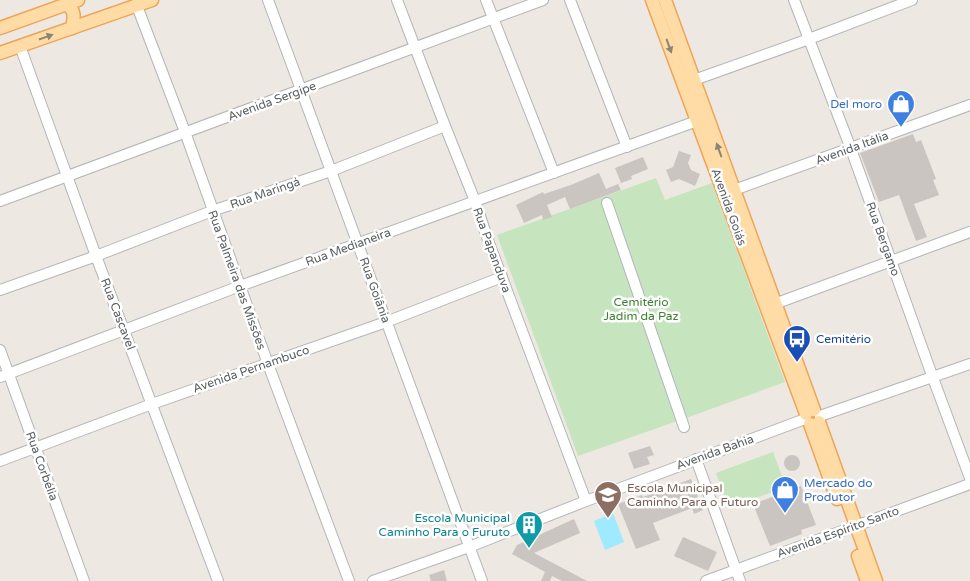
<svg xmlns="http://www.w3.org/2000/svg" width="970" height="581" font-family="'Varela Round',sans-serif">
<rect width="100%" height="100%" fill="#ede8e1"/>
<g fill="#c6e5be">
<polygon points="656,178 665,200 712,183 785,382 686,418 578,456 497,235"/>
<polygon points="773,452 786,487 729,508 716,473"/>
</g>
<polygon fill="#a0eaff" points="613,513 624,542 605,550 594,521"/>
<g fill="#cac5c1">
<polygon points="913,134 916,142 921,140 936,179 933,180 939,195 914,204 927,237 916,241 899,195 879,202 860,153"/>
<polygon points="679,151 691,155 688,163 691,170 700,174 695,186 679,179 671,182 666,170 673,167"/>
<polygon points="643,157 648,169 631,176 632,179 621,183 615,168"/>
<polygon points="599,173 606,189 618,184 621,190 570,209 565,197 547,205 552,217 543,220 542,215 524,223 516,205 543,192 544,194 571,185"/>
<polygon points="650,446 654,455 647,457 650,464 634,469 628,453"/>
<circle cx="792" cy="463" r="8"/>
<polygon points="691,479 703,510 694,514 692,508 653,523 660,540 636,549 618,504 642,495 643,497"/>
<polygon points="801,486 816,525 801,530 802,534 770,546 753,504"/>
<polygon points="574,519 580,533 534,553 587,581 562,581 552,576 550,581 541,581 545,572 512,554 517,545"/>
<polygon points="683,537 717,552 708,571 674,556"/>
<polygon points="444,570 447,581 431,581 429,575"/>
</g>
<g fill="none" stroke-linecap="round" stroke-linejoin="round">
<defs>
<g id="minor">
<polyline points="268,0 482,581"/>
<polyline points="397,0 445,126 475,201 489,243 586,501"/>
<polyline points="486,0 554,173"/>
<polyline points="570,0 627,147"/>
<polyline points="794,0 851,149 933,378 970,478"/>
<polyline points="137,6 185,132 268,364 349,581"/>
<polyline points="20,46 96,256 218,581"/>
<polyline points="694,80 809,39 912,0"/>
<polyline points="734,190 970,105"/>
<polyline points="0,201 543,0"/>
<polyline points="607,203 684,427"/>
<polyline points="0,290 96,256 212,211 331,171 445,126"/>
<polyline points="769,306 970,232"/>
<polyline points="0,350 84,581"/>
<polyline points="0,377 240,286 697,121"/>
<polyline points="820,416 970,364"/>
<polyline points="696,459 740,581"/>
<polyline points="0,461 152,404 386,322 502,277"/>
<polyline points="373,581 469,547 586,501 805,419"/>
<polyline points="706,581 970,484"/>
</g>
<g id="major">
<polyline points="652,0 806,414"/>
<polyline points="665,0 814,410"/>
<path d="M66 4C76 10 74 18 72 28"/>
<polyline points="0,28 78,0"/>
<polyline points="0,53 152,0"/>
<polyline points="819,422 876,581"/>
<polyline points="810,424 837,499"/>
<polyline points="858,556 867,581"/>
</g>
</defs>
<use href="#minor" stroke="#b2b6b9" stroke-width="12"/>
<use href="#major" stroke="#f0a457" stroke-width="15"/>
<use href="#minor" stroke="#fff" stroke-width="10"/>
<use href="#major" stroke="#ffdca5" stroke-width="12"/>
</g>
<defs><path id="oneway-solid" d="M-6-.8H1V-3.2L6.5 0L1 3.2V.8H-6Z" transform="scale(1.25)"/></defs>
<g fill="#8c8576">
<use href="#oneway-solid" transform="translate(46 37) rotate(-19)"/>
<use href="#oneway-solid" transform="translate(669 46) rotate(70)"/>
<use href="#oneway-solid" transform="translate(719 150) rotate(-110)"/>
</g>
<defs>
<symbol id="shop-pin" viewBox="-11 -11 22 30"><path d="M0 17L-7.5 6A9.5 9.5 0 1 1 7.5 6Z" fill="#3f7fe0" stroke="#fff"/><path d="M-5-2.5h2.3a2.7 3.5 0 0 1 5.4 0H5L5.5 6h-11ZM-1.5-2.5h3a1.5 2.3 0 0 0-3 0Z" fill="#fff"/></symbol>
<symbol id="bus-pin" viewBox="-11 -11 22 30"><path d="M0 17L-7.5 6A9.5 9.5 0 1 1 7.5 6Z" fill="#1a4fb4" stroke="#fff"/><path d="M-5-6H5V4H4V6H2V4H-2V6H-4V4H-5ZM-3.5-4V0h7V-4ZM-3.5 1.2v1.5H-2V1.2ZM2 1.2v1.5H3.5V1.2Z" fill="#fff"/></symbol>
<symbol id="school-pin" viewBox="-11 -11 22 30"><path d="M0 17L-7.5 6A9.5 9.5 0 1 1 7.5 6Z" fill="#8d6e63" stroke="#fff"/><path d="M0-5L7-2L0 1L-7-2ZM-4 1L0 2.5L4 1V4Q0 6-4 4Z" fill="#fff"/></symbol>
<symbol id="building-pin" viewBox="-11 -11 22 30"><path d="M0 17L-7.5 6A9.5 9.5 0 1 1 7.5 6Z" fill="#0f9aa8" stroke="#fff"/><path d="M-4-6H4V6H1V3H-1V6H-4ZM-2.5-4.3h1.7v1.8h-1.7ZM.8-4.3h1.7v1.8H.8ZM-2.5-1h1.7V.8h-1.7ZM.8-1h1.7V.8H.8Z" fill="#fff"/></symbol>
</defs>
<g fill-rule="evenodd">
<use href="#shop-pin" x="885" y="88" width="32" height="43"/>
<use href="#bus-pin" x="781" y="323" width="32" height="43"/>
<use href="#shop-pin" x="769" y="474" width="32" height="43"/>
<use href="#school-pin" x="592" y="479" width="32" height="43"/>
<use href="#building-pin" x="513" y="509" width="32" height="43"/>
</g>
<g text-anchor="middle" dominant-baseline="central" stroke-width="5" stroke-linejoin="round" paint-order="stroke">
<g font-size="12" fill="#5a6062" stroke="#fff">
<text transform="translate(272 101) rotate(-20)">Avenida Sergipe</text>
<text transform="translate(852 148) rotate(-20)">Avenida Itália</text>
<text transform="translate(265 193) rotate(-19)">Rua Maringá</text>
<text transform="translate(729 207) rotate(70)">Avenida Goiás</text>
<text transform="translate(883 239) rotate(70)">Rua Bergamo</text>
<text transform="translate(348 247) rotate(-20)">Rua Medianeira</text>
<text transform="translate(492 250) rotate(70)">Rua Papanduva</text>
<text transform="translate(237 280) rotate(70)">Rua Palmeira das Missões</text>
<text transform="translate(375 290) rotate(70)">Rua Goiânia</text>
<text transform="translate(118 314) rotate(69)">Rua Cascavel</text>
<text transform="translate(251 369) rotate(-19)">Avenida Pernambuco</text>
<text transform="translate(715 452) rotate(-20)">Avenida Bahia</text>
<text transform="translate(42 466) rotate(70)">Rua Corbélia</text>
<text transform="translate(838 532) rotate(-20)">Avenida Espírito Santo</text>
</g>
<g font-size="12" fill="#366cbe" stroke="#fff" text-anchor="end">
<text x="882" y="104">Del moro</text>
<text x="804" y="483" text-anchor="start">Mercado do<tspan x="804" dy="14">Produtor</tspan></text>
</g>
<g font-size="12" fill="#408033" stroke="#fff">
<text x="641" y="302">Cemitério<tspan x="641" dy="14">Jadim da Paz</tspan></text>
</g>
<g font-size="12" fill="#164399" stroke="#fff" text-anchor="start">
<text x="816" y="339">Cemitério</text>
</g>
<g font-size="12" fill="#785e54" stroke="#fff" text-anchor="start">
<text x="627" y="488">Escola Municipal<tspan x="627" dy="14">Caminho Para o Futuro</tspan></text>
</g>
<g font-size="12" fill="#0d838f" stroke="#fff" text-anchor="end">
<text x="510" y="518">Escola Municipal<tspan x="510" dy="14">Caminho Para o Furuto</tspan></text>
</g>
</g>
</svg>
